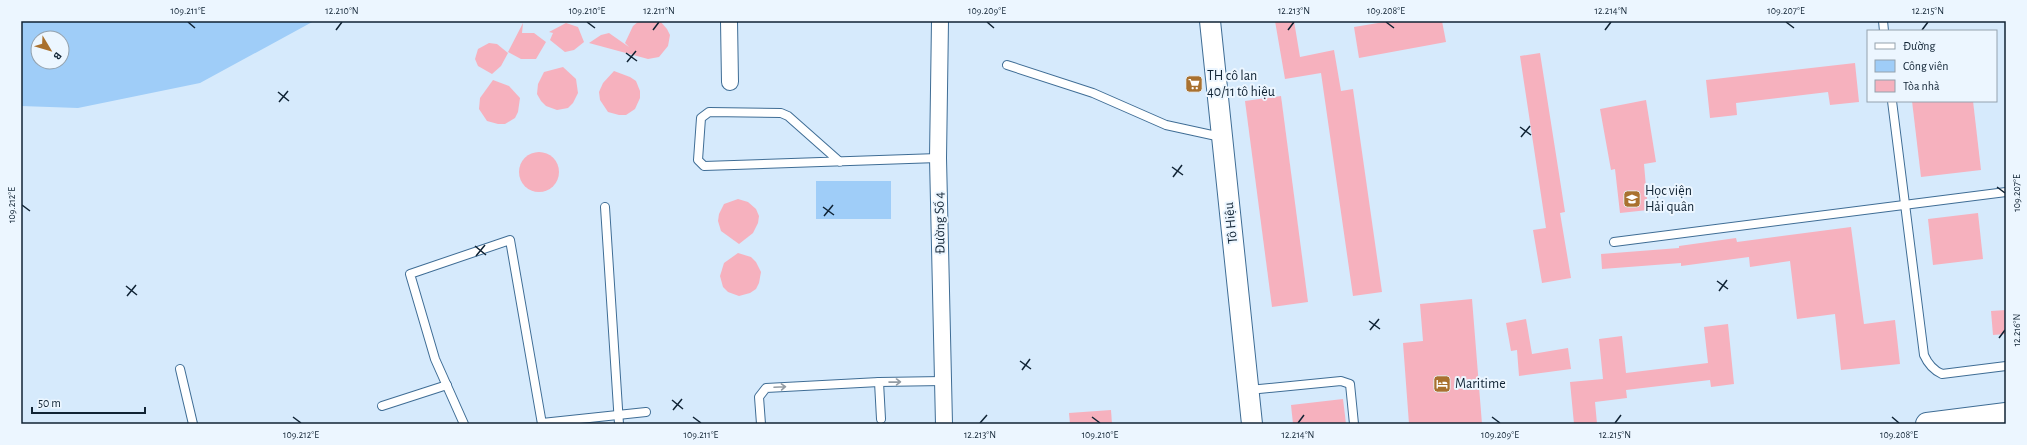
<svg xmlns="http://www.w3.org/2000/svg" width="2027" height="445" font-family="'Alegreya Sans',sans-serif">
<rect width="100%" height="100%" fill="#d6eafc"/>
<g fill="#9fcdf8" fill-rule="evenodd">
<path d="M21 21H314L200 83 78 108 21 106ZM38 38H62V62H38Z"/>
<rect x="816" y="181" width="75" height="38"/>
</g>
<g fill="#f6b1be">
<polygon points="639,21 660,21 667,29 670,35 668,46 659,57 648,59 589,43 601,35 609,33 629,47 625,43 633,26"/>
<polygon points="1275,21 1294,21 1300,57 1334,50 1341,91 1353,89 1382,292 1353,296 1321,73 1285,79"/>
<polygon points="1390,21 1442,21 1446,42 1359,58 1354,27"/>
<polygon points="523,23 522,33 534,33 546,42 536,59 521,59 508,52"/>
<polygon points="566,23 578,27 584,42 574,50 565,52 550,40 553,33 549,32"/>
<polygon points="489,43 497,44 508,53 501,66 492,74 478,66 475,59 478,49"/>
<polygon points="1540,53 1565,212 1560,213 1571,278 1542,283 1533,230 1546,228 1520,56"/>
<polygon points="1855,63 1859,102 1830,105 1828,92 1736,103 1737,115 1710,118 1706,80"/>
<polygon points="563,67 576,79 578,93 573,103 568,108 557,110 546,106 541,101 537,94 538,84 544,72"/>
<polygon points="614,71 630,77 636,81 640,91 640,98 635,109 626,115 619,115 608,112 600,100 599,92 603,83"/>
<polygon points="493,80 509,86 520,98 518,112 515,118 505,124 498,124 487,121 479,109 480,98"/>
<polygon points="1281,96 1308,302 1272,307 1245,101"/>
<polygon points="1646,100 1656,162 1644,164 1648,210 1620,213 1615,169 1611,170 1600,109"/>
<polygon points="1912,101 1973,101 1981,170 1921,177"/>
<circle cx="539" cy="172" r="20"/>
<polygon points="738,199 748,202 756,209 759,216 758,223 753,233 739,244 721,231 718,221 719,214 724,204"/>
<polygon points="1978,213 1983,259 1933,265 1928,219"/>
<polygon points="1851,227 1864,324 1895,320 1900,364 1841,370 1835,314 1797,319 1790,261 1750,267 1749,257 1681,266 1681,263 1602,269 1601,254 1679,248 1679,246 1736,238 1737,242"/>
<polygon points="738,253 751,257 756,262 761,272 759,283 756,289 750,293 739,296 728,292 723,287 720,276 724,263"/>
<polygon points="1472,299 1482,424 1409,424 1403,343 1423,341 1420,304"/>
<polygon points="2006,310 2006,334 1993,335 1991,311"/>
<polygon points="1526,319 1532,354 1568,348 1571,369 1519,376 1517,350 1511,351 1506,323"/>
<polygon points="1728,324 1734,384 1711,387 1710,380 1626,390 1627,398 1595,402 1597,424 1574,424 1570,382 1603,379 1599,339 1622,336 1626,373 1708,363 1704,327"/>
<polygon points="1343,399 1346,424 1293,424 1291,405"/>
<polygon points="1111,410 1112,424 1070,424 1069,413"/>
</g>
<g fill="none" stroke-linecap="round" stroke-linejoin="round">
<defs>
<g id="service">
<polyline points="1883,21 1884,31"/>
<polyline points="1007,65 1093,93 1166,125 1221,137"/>
<path d="M1892 101 1924 355C1928 364 1933 370 1942 374L2006 366"/>
<polyline points="840,162 788,116 781,113 709,112 701,118 698,160 704,166 938,158"/>
<polyline points="605,207 619,424"/>
<polyline points="1614,242 2006,192"/>
<polyline points="180,369 193,424"/>
<polyline points="1249,390 1341,381 1350,384 1354,424"/>
<polyline points="382,406 447,385"/>
<polyline points="881,419 879,382 943,381"/>
<polyline points="542,423 646,412"/>
<polyline points="464,424 435,359 410,274 510,240 542,424"/>
<polyline points="761,424 759,397 766,388 879,382"/>
</g>
<g id="minor">
<polyline points="729,21 730,82"/>
<polyline points="940,21 938,158 944,424"/>
</g>
<polyline id="tertiary" points="1210,21 1252,424"/>
<polyline id="secondary" points="1927,424 2006,414"/>
</defs>
<use href="#service" stroke="#3f6d95" stroke-width="10"/>
<use href="#minor" stroke="#3f6d95" stroke-width="18"/>
<use href="#tertiary" stroke="#3f6d95" stroke-width="22"/>
<use href="#secondary" stroke="#3f6d95" stroke-width="24"/>
<use href="#service" stroke="#fff" stroke-width="8"/>
<use href="#minor" stroke="#fff" stroke-width="16"/>
<use href="#tertiary" stroke="#fff" stroke-width="20"/>
<use href="#secondary" stroke="#fff" stroke-width="22"/>
</g>
<defs><path id="oneway-shaft" d="M-6 0H5M1.5-3L5.5 0L1.5 3" fill="none" stroke-width="1.6" stroke-linecap="round" stroke-linejoin="round"/></defs>
<g stroke="#939ca4">
<use href="#oneway-shaft" transform="translate(895 382) rotate(-1)"/>
<use href="#oneway-shaft" transform="translate(780 387) rotate(-3)"/>
</g>
<path fill="none" stroke="#102334" stroke-width="1.5" d="M188 22 195 28M587 22 595 28M987 22 994 28M1386 22 1394 28M1786 22 1794 28M336 30 342 22M653 30 659 22M1288 30 1294 22M1605 30 1611 22M1922 30 1928 22M626 53 637 61M627 62 636 51M278 92 289 101M279 102 288 91M1520 127 1531 135M1521 137 1530 126M1172 167 1183 175M1173 177 1182 165M1997 187 2005 193M22 205 30 211M823 207 834 215M824 216 833 205M475 246 486 255M476 256 485 245M1717 281 1728 289M126 286 137 295M1719 291 1727 280M127 296 136 285M1369 321 1380 329M1370 330 1379 319M1999 338 2005 330M1020 361 1031 369M1022 370 1030 359M672 400 683 409M673 410 682 399M293 417 301 423M693 417 701 423M1092 417 1100 423M1492 417 1500 423M1892 417 1899 423M980 423 987 415M1298 423 1304 415M1615 423 1621 415"/>
<defs>
<symbol id="supermarket-square" viewBox="-11 -11 22 22"><rect x="-9" y="-9" width="18" height="18" rx="4" fill="#a9712f" stroke="#ecf6ff"/><path d="M-6-5.5h2.5l.6 2H6L4.5 2H-2.5L-4.4-4H-6ZM-1.5 3.2a1.3 1.3 0 1 0 .1 0ZM3 3.2a1.3 1.3 0 1 0 .1 0Z" fill="#fff"/></symbol>
<symbol id="university-square" viewBox="-11 -11 22 22"><rect x="-9" y="-9" width="18" height="18" rx="4" fill="#a9712f" stroke="#ecf6ff"/><path d="M0-5L7-2L0 1L-7-2ZM-4 1L0 2.5L4 1V4Q0 6-4 4Z" fill="#fff"/></symbol>
<symbol id="hotel-square" viewBox="-11 -11 22 22"><rect x="-9" y="-9" width="18" height="18" rx="4" fill="#a9712f" stroke="#ecf6ff"/><path d="M-6-4.5h1.5V1H6V5H4.5V3h-9V5H-6ZM-4 0a1.8 1.8 0 1 1 3.6 0ZM.5 0V-2.5h3Q6-2.5 6 0Z" fill="#fff"/></symbol>
</defs>
<g fill-rule="evenodd">
<use href="#supermarket-square" x="1184" y="74" width="20" height="20"/>
<use href="#university-square" x="1622" y="189" width="20" height="20"/>
<use href="#hotel-square" x="1432" y="374" width="20" height="20"/>
</g>
<g text-anchor="middle" dominant-baseline="central" stroke-width="4" stroke-linejoin="round" paint-order="stroke">
<g font-size="14" fill="#102334" stroke="#ecf6ff" text-anchor="start">
<text x="1207" y="76">TH cô lan<tspan x="1207" dy="16">40/11 tô hiệu</tspan></text>
<text x="1645" y="191">Học viện<tspan x="1645" dy="16">Hải quân</tspan></text>
<text x="1455" y="384">Maritime</text>
</g>
<g font-size="14" fill="#102334" stroke="#ecf6ff">
<text transform="translate(940 223) rotate(-91)">Đường Số 4</text>
<text transform="translate(1231 223) rotate(-96)">Tô Hiệu</text>
</g>
</g>
<rect width="2027" height="445" fill="none" stroke="#ecf6ff" stroke-width="44"/>
<rect x="1867" y="30" width="130" height="72" fill="#ecf6ff" stroke="#94a2ae"/>
<rect x="1875" y="43" width="20" height="6" fill="#ffffff" stroke="#94a2ae"/>
<text x="1903" y="50" font-size="12" fill="#102334">Đường</text>
<rect x="1875" y="60" width="20" height="12" fill="#9fcdf8" stroke="#94a2ae"/>
<text x="1903" y="70" font-size="12" fill="#102334">Công viên</text>
<rect x="1875" y="80" width="20" height="12" fill="#f6b1be" stroke="#94a2ae"/>
<text x="1903" y="90" font-size="12" fill="#102334">Tòa nhà</text>
<g transform="translate(50 50) rotate(128)"><circle r="19" fill="#ecf6ff" stroke="#94a2ae"/>
<path d="M0-3L7 15L0 10L-7 15Z" fill="#a9712f"/>
<text y="-6" font-size="11" font-weight="bold" text-anchor="middle" fill="#102334">B</text>
</g>
<path d="M32 407v6h113v-6" fill="none" stroke="#102334" stroke-width="2"/>
<text x="38" y="407" font-size="12" fill="#102334" stroke="#ecf6ff" stroke-width="3" paint-order="stroke">50 m</text>
<rect x="22" y="22" width="1983" height="401" fill="none" stroke="#102334" stroke-width="1.5"/>
<g font-size="10" text-anchor="middle" fill="#102334">
<text x="188" y="14">109.211°E</text>
<text x="342" y="14">12.210°N</text>
<text x="587" y="14">109.210°E</text>
<text x="659" y="14">12.211°N</text>
<text x="987" y="14">109.209°E</text>
<text x="1294" y="14">12.213°N</text>
<text x="1386" y="14">109.208°E</text>
<text x="1611" y="14">12.214°N</text>
<text x="1786" y="14">109.207°E</text>
<text x="1928" y="14">12.215°N</text>
<text transform="translate(2016 193) rotate(-90)" y="4">109.207°E</text>
<text transform="translate(11 205) rotate(-90)" y="4">109.212°E</text>
<text transform="translate(2016 330) rotate(-90)" y="4">12.216°N</text>
<text x="301" y="438">109.212°E</text>
<text x="701" y="438">109.211°E</text>
<text x="980" y="438">12.213°N</text>
<text x="1100" y="438">109.210°E</text>
<text x="1298" y="438">12.214°N</text>
<text x="1500" y="438">109.209°E</text>
<text x="1615" y="438">12.215°N</text>
<text x="1899" y="438">109.208°E</text>
</g>
</svg>
